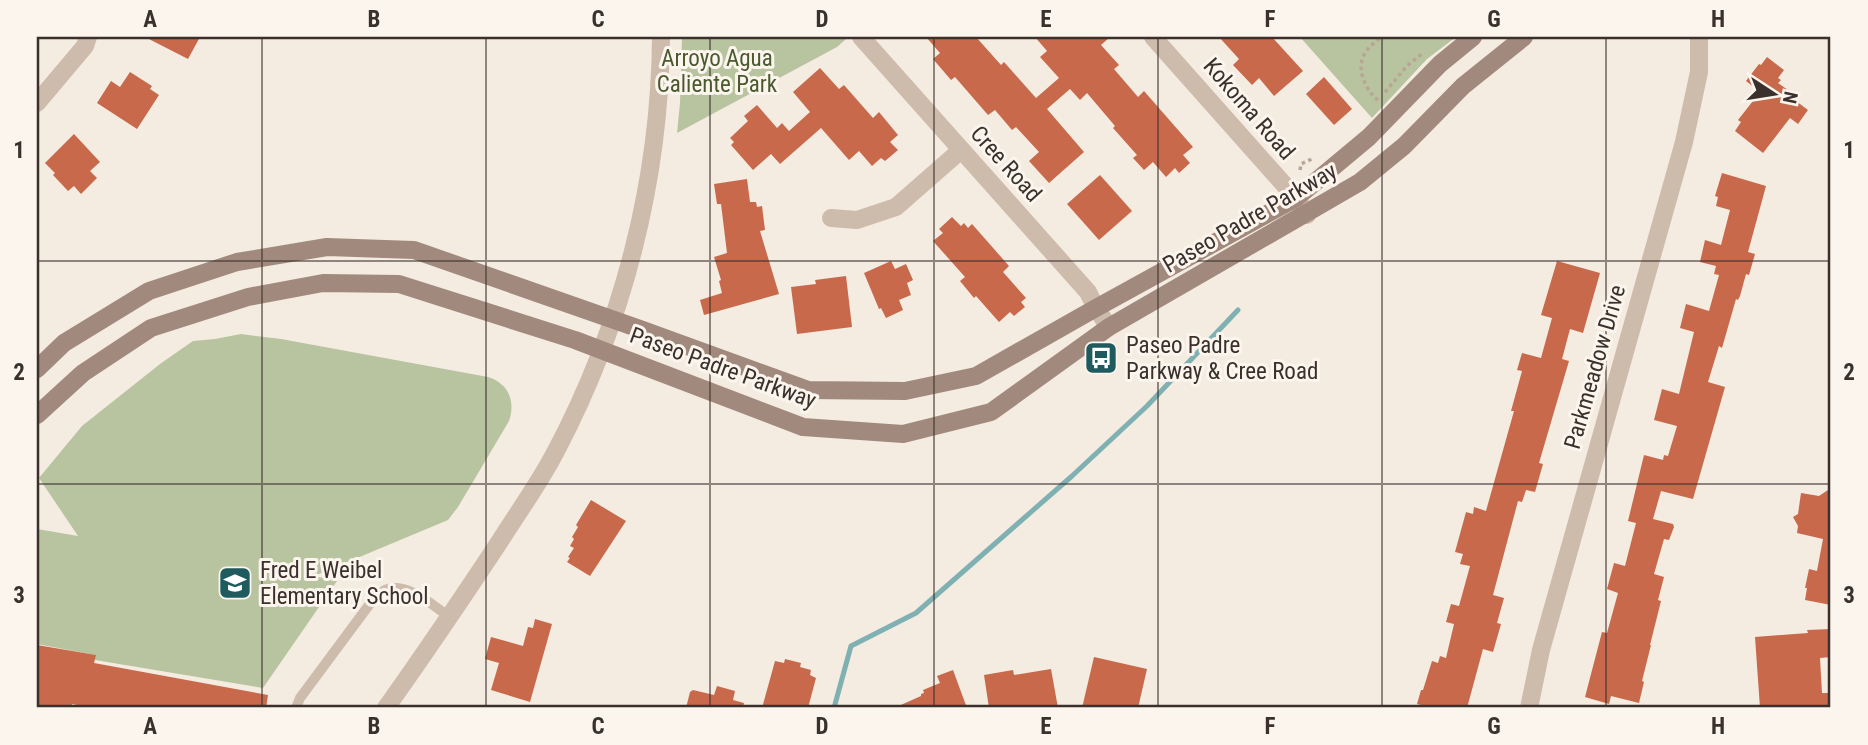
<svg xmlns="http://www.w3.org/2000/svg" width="1868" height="745" font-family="'Roboto Condensed',sans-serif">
<rect width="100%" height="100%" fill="#f4ebe1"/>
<g fill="#b8c4a0">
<polygon points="682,37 845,37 846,39 837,47 677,133 680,103"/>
<polygon points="1300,37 1456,37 1427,59 1372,118"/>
<path d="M241 334 281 339 488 377C508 383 516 401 509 421L458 507 448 520 314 576 337 581 263 688 95 660V655L37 644V529L78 536 39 478 82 426 160 364 193 341 215 339Z"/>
</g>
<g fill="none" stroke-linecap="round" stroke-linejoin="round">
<polyline stroke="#7fb0b2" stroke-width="5" points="834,708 851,646 916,613 1072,476 1147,406 1238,310"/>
</g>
<g fill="#c8694b">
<polygon points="145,37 200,37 188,59"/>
<polygon points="926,37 976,37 1001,65 1004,62 1036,98 1059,78 1040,57 1047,51 1035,37 1110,37 1101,45 1119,65 1114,69 1138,97 1144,91 1193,147 1183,155 1190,163 1179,173 1175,168 1166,177 1153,162 1144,170 1133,158 1137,155 1113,128 1115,126 1087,93 1080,100 1070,89 1047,109 1084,152 1049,183 1029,161 1039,152 1016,127 1012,130 995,110 988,115 955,77 951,80 933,59 940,53"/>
<polygon points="1219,37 1272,37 1303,71 1274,96 1259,78 1252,85 1233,65 1239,59"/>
<polygon points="1767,57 1784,70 1778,78 1781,80 1778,83 1795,95 1792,98 1808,110 1798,124 1790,118 1763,153 1735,131 1741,122 1738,120 1760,92 1746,81 1759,64 1761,65"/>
<polygon points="820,68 839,89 844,85 873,118 879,112 898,135 890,142 898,150 885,161 881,158 872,166 859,151 849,160 821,128 780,164 771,154 753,170 731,145 734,142 730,138 748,121 744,116 757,105 777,128 782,123 789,131 810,112 793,92"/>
<polygon points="130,72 152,86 150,89 159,95 137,129 97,103 111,81 120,87"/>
<polygon points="1324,77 1352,109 1334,125 1306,94"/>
<polygon points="74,134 100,162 90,171 97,178 81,194 74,186 68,191 53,175 55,173 45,163"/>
<polygon points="1722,173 1766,186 1748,252 1755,254 1749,275 1746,274 1740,296 1738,300 1736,299 1722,348 1719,346 1708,382 1725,387 1693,499 1661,491 1653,519 1673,524 1674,527 1669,540 1664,539 1654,574 1664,577 1658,600 1661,601 1650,645 1651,645 1642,681 1644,682 1639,703 1611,696 1609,704 1585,697 1602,632 1607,633 1618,593 1607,589 1614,563 1625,566 1636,523 1628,521 1644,455 1663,460 1664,455 1668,456 1677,426 1654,420 1662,389 1679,394 1694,332 1680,328 1686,304 1709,311 1719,275 1714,274 1716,266 1700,262 1705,240 1721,245 1730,210 1716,206 1718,197 1715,196"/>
<polygon points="1100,175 1132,211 1099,240 1067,204"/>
<polygon points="747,179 750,202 756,202 757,207 762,206 765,230 760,231 779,294 704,315 700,300 722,293 719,281 721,280 714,257 727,253 721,204 717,204 714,184"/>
<polygon points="952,217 961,226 964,223 968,228 972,224 1009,266 1003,272 1026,298 1021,302 1025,307 1014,316 1010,312 999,322 976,296 974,298 960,281 965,277 933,241 943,233 939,229"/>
<polygon points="891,261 895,269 906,264 913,280 907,283 911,295 899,300 903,310 886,318 881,308 879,309 864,273"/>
<polygon points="1557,261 1600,273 1583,333 1570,329 1562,359 1569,361 1539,463 1543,464 1535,492 1526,490 1522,502 1518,501 1493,595 1504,598 1497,623 1501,624 1493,652 1483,649 1467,708 1433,708 1417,704 1421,690 1423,690 1432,661 1438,663 1440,656 1446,658 1454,624 1446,622 1451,604 1459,606 1470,566 1460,564 1463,554 1455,552 1466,512 1473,514 1474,507 1486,511 1514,411 1511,411 1522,371 1517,370 1522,353 1541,358 1552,318 1541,315"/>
<polygon points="846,276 852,327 797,334 791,287 816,284 815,280"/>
<polygon points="1831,488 1831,605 1805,600 1807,588 1805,588 1809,569 1817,571 1823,539 1797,533 1798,526 1793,517 1798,514 1801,493 1819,496"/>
<polygon points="591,500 626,521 590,576 567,562 570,558 568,557 574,548 570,546 574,539 572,537 578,527 576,525"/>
<polygon points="535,619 552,624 530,702 491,690 499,663 485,659 491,637 523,646 528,627 533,628"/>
<polygon points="1831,629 1831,657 1820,658 1822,693 1831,693 1831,708 1760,708 1755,637 1808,633 1807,630"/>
<polygon points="37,645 96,655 94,663 268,695 266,708 93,708 72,704 71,708 37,708"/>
<polygon points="1094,657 1147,669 1138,708 1082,708"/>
<polygon points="785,659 801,663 800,667 811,670 810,675 816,678 808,708 762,708 775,661 784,663"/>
<polygon points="1051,669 1058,708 1030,708 1029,705 1008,708 989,708 984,675 1013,670 1014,675"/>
<polygon points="953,670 967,708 894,708 921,696 921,694 924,693 923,690 940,683 937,676"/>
<polygon points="717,686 735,691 733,700 744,703 743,708 686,708 690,692 693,690 714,695"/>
</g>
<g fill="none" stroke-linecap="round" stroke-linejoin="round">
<g stroke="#b9a596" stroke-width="3.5" stroke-dasharray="3.5 3.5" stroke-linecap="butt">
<polyline points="1385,92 1407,66 1424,52"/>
<path d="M1378 100C1373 97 1371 93 1367 87 1355 65 1362 50 1382 37"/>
<polyline points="1300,170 1301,164 1314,158"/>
</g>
<path stroke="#cdbbac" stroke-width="10" d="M296 708 300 698 372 601C376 597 381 592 385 590 407 581 433 606 450 617"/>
<g stroke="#cdbbac" stroke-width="18">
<polyline points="861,37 1088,292 1096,308 1109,327"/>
<polyline points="1153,37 1296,198 1307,215"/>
<polyline points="37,103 85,46 88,37"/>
<polyline points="831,218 857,220 896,207 961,150"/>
<polyline points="1529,708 1541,650 1684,142 1699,72 1699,37"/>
</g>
<path stroke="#cdbbac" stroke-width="18" d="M386 708C425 653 463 597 500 541 519 511 540 482 556 451 623 324 660 180 661 37"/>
<g stroke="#a18a7d" stroke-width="18">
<polyline points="37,369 64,343 149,291 237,262 327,247 414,250 640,329 808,390 905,391 976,376 1096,308 1296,198 1369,137 1440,64 1473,37"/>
<polyline points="37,415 83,373 151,328 248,297 323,283 399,284 575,340 803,427 903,434 991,412 1109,327 1360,182 1404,146 1463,86 1524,37"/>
</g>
</g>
<path fill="none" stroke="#3b302b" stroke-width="2" stroke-opacity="0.55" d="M262 37V708M486 37V708M710 37V708M934 37V708M1158 37V708M1382 37V708M1606 37V708M37 261H1831M37 484H1831"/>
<defs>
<symbol id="bus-square" viewBox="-11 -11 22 22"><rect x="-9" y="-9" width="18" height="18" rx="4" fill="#1f5a5e" stroke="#fbf5ee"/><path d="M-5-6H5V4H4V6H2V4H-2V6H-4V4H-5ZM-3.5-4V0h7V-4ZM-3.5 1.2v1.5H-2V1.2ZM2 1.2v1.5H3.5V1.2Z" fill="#fff"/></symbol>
<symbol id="school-square" viewBox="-11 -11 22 22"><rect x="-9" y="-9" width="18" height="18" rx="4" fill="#1f5a5e" stroke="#fbf5ee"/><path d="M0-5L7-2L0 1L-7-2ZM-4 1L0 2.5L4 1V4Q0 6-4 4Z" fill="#fff"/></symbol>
</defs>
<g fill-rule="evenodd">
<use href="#bus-square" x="1082" y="339" width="38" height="38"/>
<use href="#school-square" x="216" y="564" width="38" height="38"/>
</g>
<g text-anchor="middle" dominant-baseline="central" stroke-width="6" stroke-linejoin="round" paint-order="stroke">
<g font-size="23" fill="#4a5a2e" stroke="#fbf5ee">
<text x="717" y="58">Arroyo Agua<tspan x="717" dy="26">Caliente Park</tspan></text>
</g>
<g font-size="23" fill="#3b302b" stroke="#fbf5ee">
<text transform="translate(1249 109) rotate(49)">Kokoma Road</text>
<text transform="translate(1006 164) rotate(48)">Cree Road</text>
<text transform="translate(1250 218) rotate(-30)">Paseo Padre Parkway</text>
<text transform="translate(1595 367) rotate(-74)">Parkmeadow Drive</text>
<text transform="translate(723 368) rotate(20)">Paseo Padre Parkway</text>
</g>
<g font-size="23" fill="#3b302b" stroke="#fbf5ee" text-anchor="start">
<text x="1126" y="345">Paseo Padre<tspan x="1126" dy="26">Parkway &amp; Cree Road</tspan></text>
<text x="260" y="570">Fred E Weibel<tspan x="260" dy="26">Elementary School</tspan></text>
</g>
</g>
<rect width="1868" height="745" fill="none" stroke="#fbf5ee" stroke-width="77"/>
<g transform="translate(1774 94) rotate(102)" stroke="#fbf5ee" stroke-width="5" paint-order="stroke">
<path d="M0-5L12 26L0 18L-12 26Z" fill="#3b302b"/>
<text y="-10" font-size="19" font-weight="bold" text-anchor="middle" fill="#3b302b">N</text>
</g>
<rect x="38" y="38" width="1791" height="668" fill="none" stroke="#3b302b" stroke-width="2.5"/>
<g font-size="23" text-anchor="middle" font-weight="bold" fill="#3b302b">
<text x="150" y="27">A</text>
<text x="374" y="27">B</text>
<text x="598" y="27">C</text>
<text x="822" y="27">D</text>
<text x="1046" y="27">E</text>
<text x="1270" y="27">F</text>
<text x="1494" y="27">G</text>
<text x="1718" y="27">H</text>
<text x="19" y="158">1</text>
<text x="1849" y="158">1</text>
<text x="19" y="380">2</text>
<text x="1849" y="380">2</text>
<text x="19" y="603">3</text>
<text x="1849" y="603">3</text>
<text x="150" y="734">A</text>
<text x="374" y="734">B</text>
<text x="598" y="734">C</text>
<text x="822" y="734">D</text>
<text x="1046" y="734">E</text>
<text x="1270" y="734">F</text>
<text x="1494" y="734">G</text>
<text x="1718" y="734">H</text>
</g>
</svg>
